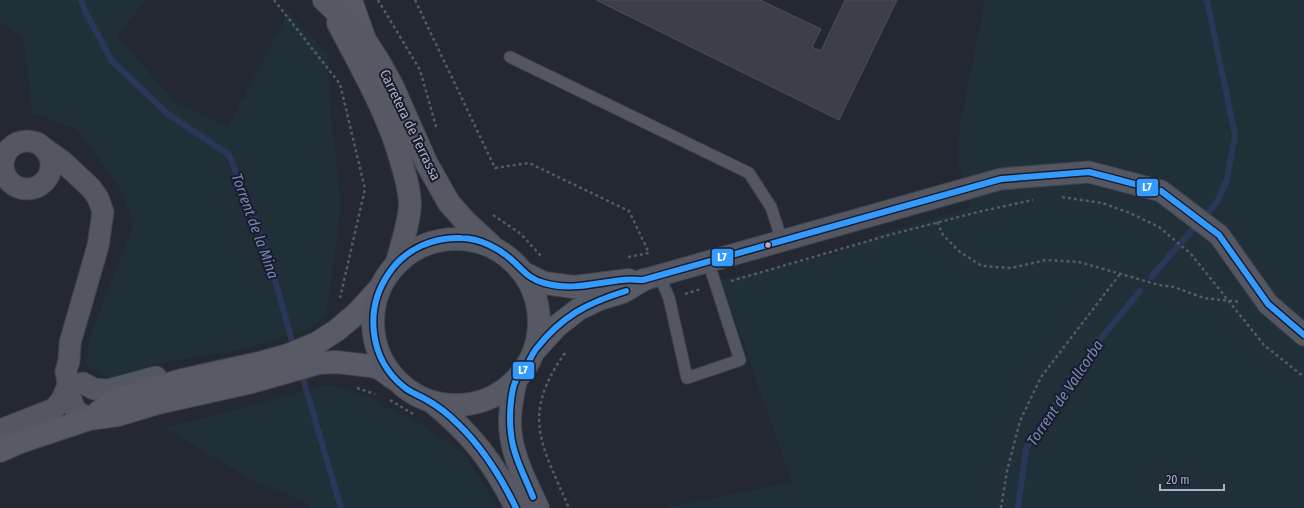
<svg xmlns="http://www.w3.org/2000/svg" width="1304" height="508" font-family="'Fira Sans Condensed',sans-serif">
<rect width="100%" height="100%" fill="#242832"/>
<g fill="#213038">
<polygon points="0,0 146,0 117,36 176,103 228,127 289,12 327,53 331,115 341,207 326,316 304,331 243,349 166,362 109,378 86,364 89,339 134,223 119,187 78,130 32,113 24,39 0,21"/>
<polygon points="985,0 1304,0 1304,508 666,508 792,482 721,280 833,255 884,233 971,207 958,162 959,132"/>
<polygon points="329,385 373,398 385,407 418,423 465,454 493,500 496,508 309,508 309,504 256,482 164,428"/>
</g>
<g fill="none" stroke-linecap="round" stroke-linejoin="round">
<g stroke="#2c3659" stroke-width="6">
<polyline points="81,0 85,11 112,61 169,115 229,155 266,248 294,348"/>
<polyline points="1151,277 1217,202 1227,180 1235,135 1207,0"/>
<polyline points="301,372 341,508"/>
<polyline points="1018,508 1026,448 1098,342 1140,291"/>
</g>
</g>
<polygon fill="#3c3f49" stroke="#4b4f5a" points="596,0 760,0 821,29 812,47 821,51 845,0 897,0 839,120"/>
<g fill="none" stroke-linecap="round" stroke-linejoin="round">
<defs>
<g id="lane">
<polyline points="510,57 749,173 771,207 782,241"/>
<polyline points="659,275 669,298 687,378 740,360 708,261"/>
</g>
<g id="street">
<circle cx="27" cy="165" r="24"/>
<polyline points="45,149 62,161 91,188 98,198 103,212 98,246 70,343 69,361 66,371 70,396 73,405 76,411 89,419"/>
<polyline points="643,280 1001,179 1089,172 1161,191 1219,235 1268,304 1304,335"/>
<polyline points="83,383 94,389 108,390 156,377"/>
<polyline points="0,430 54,409 61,401 68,386"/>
</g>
<g id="secondary">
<polyline points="351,0 365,40"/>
<polyline points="524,273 544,283 574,287 629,280"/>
<polyline points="535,350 557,326 579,309 600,299 623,292 643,280"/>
<polyline points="91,418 114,400 182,380 259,363 288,355 317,343 337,330 356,314 379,289"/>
<polyline points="0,451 20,442 89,419 118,415 158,403 252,382 319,363 336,362 371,366 379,368 393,378"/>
</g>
<g id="primary">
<polyline points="324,0 365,40 378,60 392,85 427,164 449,203 465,221 490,244"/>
<path d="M338 23C362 69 388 113 402 164 406 177 410 191 410 205 409 224 402 243 397 262"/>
<circle cx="456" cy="322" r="83"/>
<path d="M516 380C512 398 508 417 511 436 514 459 528 487 538 508"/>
<path d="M432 402C471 433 494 463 516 508"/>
</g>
</defs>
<use href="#lane" stroke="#40434c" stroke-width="13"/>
<use href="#street" stroke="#40434c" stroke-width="23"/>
<use href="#secondary" stroke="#40434c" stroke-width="24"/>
<use href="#primary" stroke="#41444f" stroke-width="24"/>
<g stroke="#565a64" stroke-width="2.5" stroke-dasharray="3 3" stroke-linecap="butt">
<polyline points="274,0 340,84 365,189 340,298"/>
<polyline points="378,0 420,70 437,130"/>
<polyline points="415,0 495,168 529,163 629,211 649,253"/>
<polyline points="1062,197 1102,203 1130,213 1159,227 1191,254 1264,345 1304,377"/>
<polyline points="493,215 521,234 541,256"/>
<polyline points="937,222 943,235 960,252 982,266 1011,268 1046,260 1079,262 1159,285 1174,287 1204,298 1241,302"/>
<polyline points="628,257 649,253"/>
<polyline points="731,281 889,235 982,211 1033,200"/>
<polyline points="685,294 701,289"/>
<path d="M565 353C520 416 542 445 569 508"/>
<polyline points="357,388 375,394"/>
<polyline points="390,400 413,414"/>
<polyline points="1001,508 1007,471 1020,421 1041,377 1120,274"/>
</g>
<use href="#lane" stroke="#545662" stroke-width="11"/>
<use href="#street" stroke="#545662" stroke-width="21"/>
<use href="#secondary" stroke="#585a66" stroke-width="22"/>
<use href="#primary" stroke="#565963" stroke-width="22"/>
<defs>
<g id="bus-1">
<path d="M533 497C525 477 513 455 511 434 509 420 510 392 516 380 519 374 524 370 527 365 530 360 532 354 536 349 562 316 587 303 626 291"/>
<path d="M516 508C501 477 483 448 458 424 449 415 438 406 427 400 419 395 411 393 404 387 369 359 364 309 389 273 405 249 433 237 461 238 480 238 500 249 513 261 524 271 529 279 544 283 572 291 594 283 622 280 629 279 636 280 643 280L1001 179 1089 172 1161 191 1219 235 1268 304 1304 335"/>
</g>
</defs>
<use href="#bus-1" stroke="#181c2d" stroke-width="9"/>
<use href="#bus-1" stroke="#339afe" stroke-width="6"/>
</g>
<circle fill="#acb0c6" stroke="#181c2d" stroke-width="1.5" cx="768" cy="245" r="3.5"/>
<g text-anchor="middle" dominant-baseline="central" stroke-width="4" stroke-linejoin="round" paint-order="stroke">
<g font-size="14" fill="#acb0c6" stroke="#181c2d">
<text transform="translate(410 125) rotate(64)">Carretera de Terrassa</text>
</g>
<g font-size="15" font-style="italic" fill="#7a86b5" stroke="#181c2d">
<text transform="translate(255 226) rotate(70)">Torrent de la Mina</text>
<text transform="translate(1065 393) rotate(-56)">Torrent de Vallcorba</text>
</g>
</g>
<g stroke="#181c2d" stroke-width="1.5">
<rect x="1136" y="178" width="23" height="19" rx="4" fill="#339afe"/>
<rect x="711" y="248" width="23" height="19" rx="4" fill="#339afe"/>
<rect x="512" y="361" width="23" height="19" rx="4" fill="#339afe"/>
</g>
<g font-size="11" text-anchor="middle" font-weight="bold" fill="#fff">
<text x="1147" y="191">L7</text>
<text x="722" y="261">L7</text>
<text x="523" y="374">L7</text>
</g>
<path d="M1160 484v6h64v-6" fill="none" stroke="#acb0c6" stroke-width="2"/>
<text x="1166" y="484" font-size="12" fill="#acb0c6" stroke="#181c2d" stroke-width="3" paint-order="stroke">20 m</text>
</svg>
